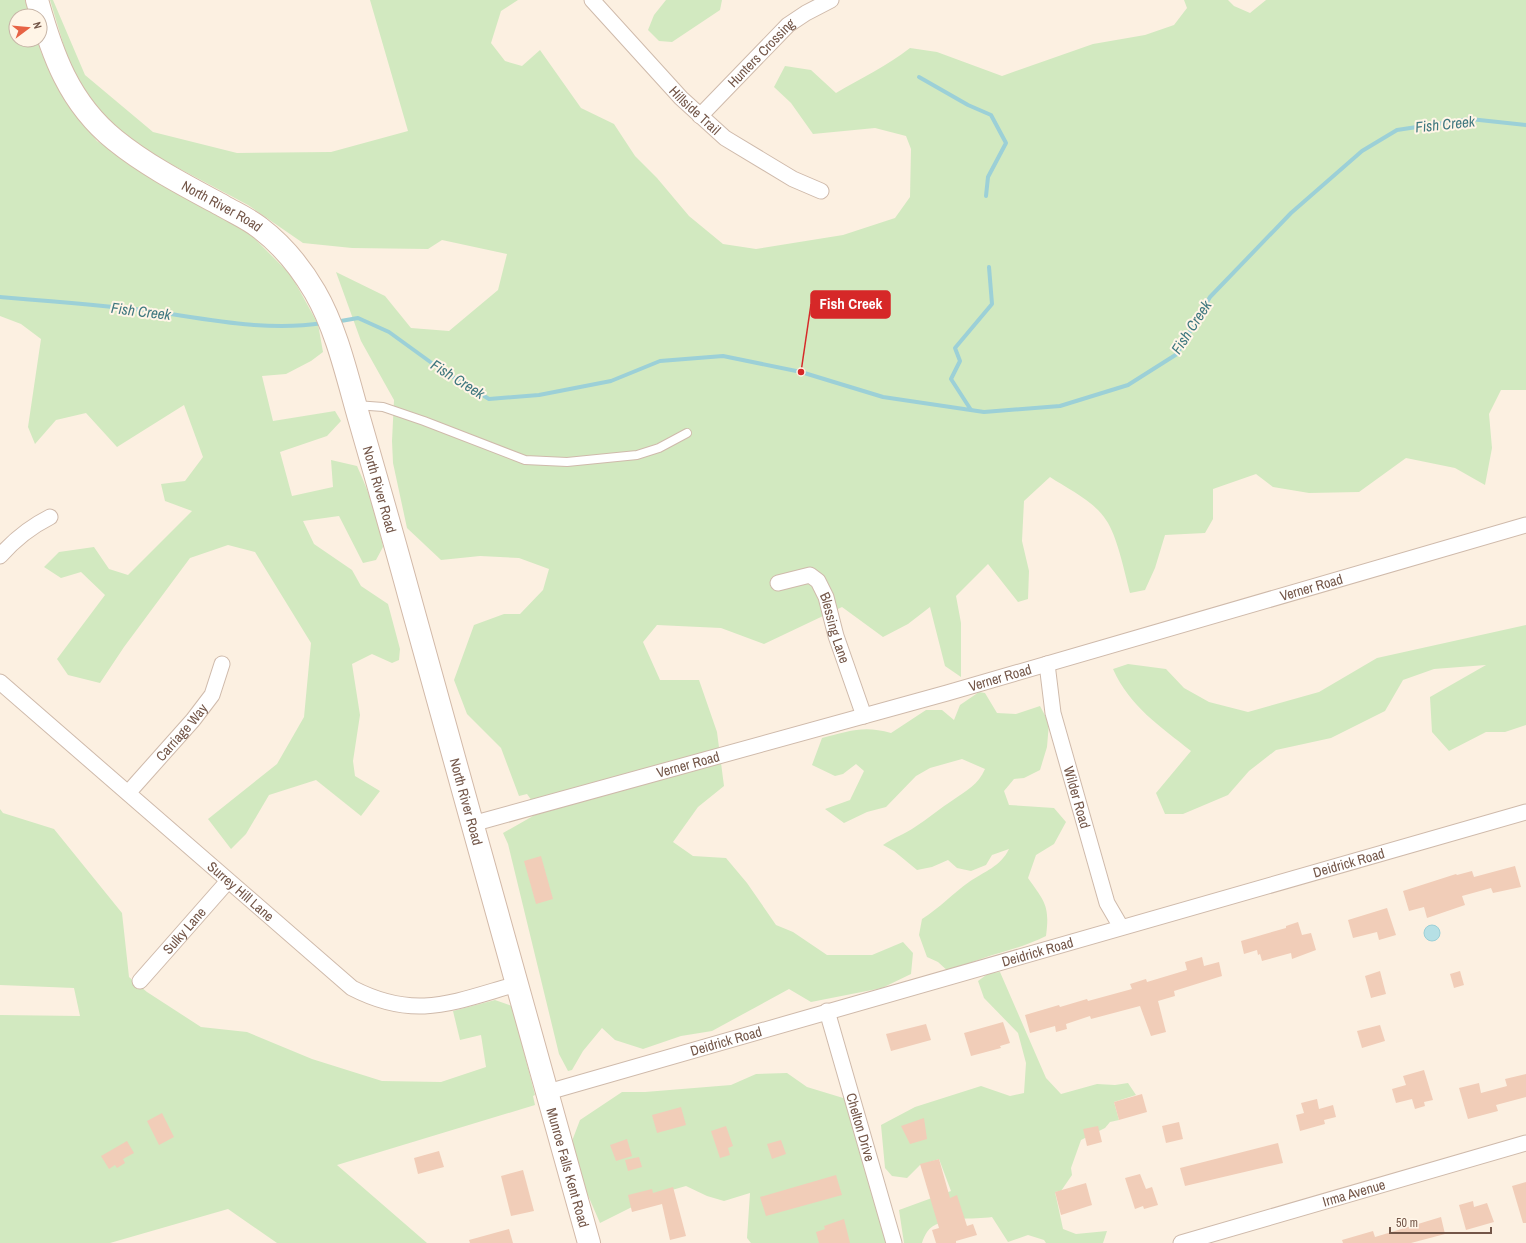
<svg xmlns="http://www.w3.org/2000/svg" width="1526" height="1243" font-family="'Archivo Narrow',sans-serif">
<rect width="100%" height="100%" fill="#fcf0e1"/>
<g fill="#d2e9c0">
<path d="M0 0H25L30 16H16V40H38L41 52 67 103 97 141 173 189 246 230 291 275 318 324 323 352 311 361 286 374 262 376 273 421 335 411 341 421 327 436 280 452 292 496 333 487 331 460 357 466C369 493 379 518 383 547L376 560 363 563 339 516 303 521 314 544 352 570 361 586 388 604 400 649 399 660 392 663 372 654 352 664 360 715 353 761 355 776 380 791 361 816 316 780 269 795 246 834 231 849 208 819 277 764 304 717 311 643 255 552 228 545 190 558 124 647 100 683 68 675 57 659 105 595 81 572 61 578 44 567 59 552 94 547 109 569 128 575 192 511 165 501 161 484 185 481 203 457 184 405 117 447 86 413 56 420 35 444 28 427 41 339 21 324 0 316Z"/>
<path d="M50 0H53L85 75 153 132 237 153 331 152 408 131 370 0H518L501 11 491 43 505 61 522 66 540 50 581 108 614 124 635 156 657 178 689 216 723 244 756 249 843 235 895 218 910 197 911 149 906 136 875 128 813 134 791 103 774 87 785 66 811 70 836 93C861 78 887 66 910 48L937 52 1002 76 1093 44 1145 35 1174 25 1187 8 1184 0H1228L1234 6 1250 13 1266 0H1526V390H1501L1489 414 1492 448 1485 485 1455 468 1406 458 1359 492 1309 493 1273 487 1256 474 1213 489V519L1205 533 1165 535 1155 568 1145 590 1130 593C1125 574 1117 535 1106 520 1094 501 1068 489 1050 477L1024 501 1022 541 1029 571 1028 599 1018 602 988 564 956 596 961 623V677L945 666 930 607 908 624 883 637 842 607 764 644 721 628 657 625 643 642 660 680H699L717 732 724 786 698 807 673 842 693 856 726 858 747 883 776 925 793 932 827 955H872L903 942 913 953 911 974 882 988 811 1002 789 989 712 1031 681 1036 643 1049 615 1040 602 1028 583 1051 572 1070 568 1071 559 1054 508 844 503 833 540 812 527 794 519 796 501 748 467 714 454 680 474 625 504 614H520L543 590 549 569 519 558 480 556 441 560 407 528 393 463 392 441 394 400 361 341 336 272 385 296 411 328 449 331 498 290 507 254 442 240 428 249 352 248 303 243 248 205 148 152 128 139 88 104 66 53Z"/>
<polygon points="666,0 722,0 720,10 672,42 659,41 648,30 654,15"/>
<path d="M1526 625V725L1505 732H1486L1449 751 1432 732 1430 697 1486 665 1434 669 1403 680 1385 711 1331 738 1276 750 1249 771 1228 795 1183 814H1165L1156 793 1191 751C1160 726 1130 707 1113 669L1128 664 1166 669 1184 688 1209 702 1248 712 1319 692 1377 658Z"/>
<path d="M979 692 985 693 997 713 1016 714 1040 706 1049 723 1047 747 1040 770 1024 778 1014 779 1004 791 1009 805 1054 808 1066 822 1054 844 1036 855 1028 878C1045 902 1050 906 1046 936 1015 952 979 955 950 973L938 962 927 957 919 935 922 919C941 907 952 894 969 882 985 871 1000 867 1009 849L992 855 986 865 971 871 957 868 948 860 932 867 917 870 894 851 883 845C893 838 905 834 915 827 928 819 940 808 953 800 967 790 978 785 985 769L962 759 930 768 916 776 886 807 867 812 844 823 825 809 850 800 864 771 856 764 843 774 835 776 812 765 822 738C849 731 864 725 891 733L926 710H942L954 720 960 705Z"/>
<polygon points="0,809 3,813 54,829 122,913 129,977 147,992 201,1027 247,1032 312,1059 382,1081 441,1082 486,1067 481,1035 460,1040 453,1011 495,1000 512,1006 535,1095 533,1096 535,1105 337,1165 427,1243 277,1243 228,1209 110,1243 0,1243 0,1015 80,1016 74,988 0,985"/>
<path d="M1000 972 1046 1078 1061 1094 1097 1084 1115 1085 1128 1083 1136 1095 1114 1102 1119 1120 1110 1122 1105 1128 1081 1140 1071 1168 1072 1175 1061 1191 1055 1192 1063 1229 1076 1234 1107 1231 1103 1243H1046L1044 1240 1028 1235 1008 1242 992 1217C975 1220 939 1215 927 1232 925 1235 923 1239 922 1243H904L899 1210 951 1191 939 1159 920 1165 907 1178 892 1176 885 1168 881 1125 915 1107 981 1086 1010 1096 1024 1093 1026 1063 1018 1033 984 998 978 981 989 973Z"/>
<polygon points="787,1073 807,1087 853,1101 894,1243 751,1243 747,1238 750,1193 724,1201 707,1196 686,1186 658,1194 600,1223 583,1184 572,1141 580,1120 622,1092 645,1092 731,1085 756,1074"/>
</g>
<circle fill="#b6e0e5" stroke="#9cd0d7" cx="1432" cy="933" r="8"/>
<g fill="none" stroke-linecap="round" stroke-linejoin="round">
<g stroke="#9cd0d7" stroke-width="4">
<polyline points="919,77 968,105 991,115 1006,143 988,177 986,196"/>
<path d="M0 297C50 301 101 305 151 311 207 319 266 332 323 323"/>
<polyline points="335,322 358,318 389,332 440,369 489,399 539,395 611,381 660,361 723,356 801,372 883,397 984,412 1060,406 1128,385 1177,354 1210,297 1291,213 1362,151 1397,130 1470,119 1526,125"/>
<polyline points="971,410 951,379 960,361 955,348 992,304 989,267"/>
</g>
</g>
<g fill="#f1cdb8">
<polygon points="541,856 553,899 536,904 524,861"/>
<polygon points="1515,866 1521,887 1493,893 1491,888 1462,896 1465,905 1427,918 1424,907 1409,911 1403,891 1456,874 1457,875 1472,871 1474,877"/>
<polygon points="1387,908 1396,935 1379,940 1377,932 1353,938 1348,920"/>
<polygon points="1298,922 1302,935 1311,933 1316,950 1292,959 1291,953 1262,961 1260,954 1258,955 1257,950 1244,954 1241,941 1286,928 1286,926"/>
<polygon points="1202,957 1204,966 1219,962 1222,976 1174,991 1175,996 1158,1001 1166,1032 1151,1036 1140,1006 1091,1019 1090,1016 1066,1024 1067,1029 1056,1032 1055,1026 1030,1033 1025,1015 1059,1005 1060,1007 1087,999 1088,1001 1132,989 1130,984 1146,979 1147,982 1187,970 1185,962"/>
<polygon points="1380,971 1386,994 1371,998 1365,976"/>
<polygon points="1460,971 1464,985 1454,988 1450,974"/>
<polygon points="1003,1022 1010,1043 1000,1046 1001,1048 971,1056 964,1033"/>
<polygon points="926,1024 931,1040 891,1051 886,1034"/>
<polygon points="1380,1025 1385,1041 1362,1048 1357,1031"/>
<polygon points="1424,1070 1433,1100 1424,1102 1425,1106 1415,1109 1412,1099 1396,1103 1392,1089 1406,1085 1403,1076"/>
<polygon points="1526,1074 1526,1097 1496,1105 1498,1111 1468,1119 1459,1088 1479,1083 1481,1093 1507,1086 1505,1079"/>
<polygon points="1142,1094 1147,1112 1119,1120 1114,1102"/>
<polygon points="1317,1099 1319,1109 1333,1105 1336,1117 1324,1120 1325,1124 1300,1131 1296,1115 1304,1113 1301,1103"/>
<polygon points="681,1107 686,1125 657,1133 652,1115"/>
<polygon points="162,1113 174,1137 159,1145 147,1121"/>
<polygon points="924,1118 927,1139 910,1144 901,1126"/>
<polygon points="1179,1122 1183,1139 1166,1143 1162,1126"/>
<polygon points="726,1126 733,1146 728,1148 730,1155 720,1158 711,1131"/>
<polygon points="1098,1126 1102,1142 1087,1146 1083,1129"/>
<polygon points="627,1139 632,1156 616,1161 610,1145"/>
<polygon points="781,1140 786,1154 772,1159 767,1144"/>
<polygon points="127,1141 134,1153 123,1159 125,1163 117,1168 115,1165 109,1169 101,1156"/>
<polygon points="1278,1143 1283,1163 1185,1186 1180,1168"/>
<polygon points="439,1151 444,1167 418,1174 414,1158"/>
<polygon points="639,1157 642,1167 628,1171 625,1160"/>
<polygon points="939,1159 950,1198 957,1195 967,1226 973,1224 977,1235 956,1241 956,1243 936,1243 932,1230 939,1228 920,1164"/>
<polygon points="523,1170 534,1211 511,1216 501,1176"/>
<polygon points="1140,1174 1146,1189 1152,1187 1158,1205 1144,1209 1143,1206 1135,1209 1125,1178"/>
<polygon points="836,1175 842,1195 766,1216 760,1197"/>
<polygon points="1526,1182 1526,1223 1523,1223 1512,1186"/>
<polygon points="1086,1183 1092,1205 1061,1215 1055,1192"/>
<polygon points="673,1187 686,1236 670,1240 662,1204 632,1212 628,1195 652,1189 653,1193"/>
<polygon points="1473,1201 1474,1207 1487,1203 1494,1222 1466,1230 1459,1205"/>
<polygon points="1441,1217 1445,1234 1411,1243 1343,1243 1342,1240 1373,1231 1375,1237"/>
<polygon points="844,1219 850,1243 819,1243 816,1232 825,1229 824,1226"/>
<polygon points="509,1229 513,1243 470,1243 469,1240"/>
</g>
<g fill="none" stroke-linecap="round" stroke-linejoin="round">
<defs>
<polyline id="lane" points="356,405 383,407 424,421 525,460 567,462 637,455 659,448 687,433"/>
<g id="street">
<path id="s1" d="M592 0 681 98 725 138 793 179 821 191"/>
<path id="s2" d="M700 116 788 25 806 13 831 0"/>
<path d="M0 556C15 539 30 527 50 517"/>
<path id="s3" d="M778 583 810 575 818 581 826 597 836 636 864 716"/>
<path id="s4" d="M1047 664 1053 713 1107 903 1121 927"/>
<path id="s5" d="M0 682 352 988C416 1021 453 1002 517 984"/>
<path id="s6" d="M128 793 193 720 212 695 222 664"/>
<path id="s7" d="M472 824 947 693 1526 525"/>
<path id="s8" d="M140 981 228 881"/>
<path id="s9" d="M827 1011 894 1243"/>
<path id="s10" d="M548 1092 1526 812"/>
<path id="s11" d="M1181 1243 1526 1143"/>
</g>
<g id="secondary">
<path id="s12" d="M37 0C52 54 69 103 115 140 147 166 186 186 223 206 235 213 249 219 260 228 281 244 301 268 315 292 337 330 347 376 359 418 376 477 393 536 409 595 469 811 528 1027 589 1243"/>
</g>
</defs>
<use href="#lane" stroke="#cfbaab" stroke-width="10"/>
<use href="#street" stroke="#cfbaab" stroke-width="17"/>
<use href="#secondary" stroke="#d2b9a8" stroke-width="24"/>
<use href="#lane" stroke="#fff" stroke-width="8"/>
<use href="#street" stroke="#fff" stroke-width="15"/>
<use href="#secondary" stroke="#fff" stroke-width="22"/>
</g>
<g text-anchor="middle" dominant-baseline="central" stroke-width="4" stroke-linejoin="round" paint-order="stroke">
<g font-size="14" fill="#735648" stroke="#fff5e7">
<text stroke="none"><textPath href="#s2" startOffset="88">Hunters Crossing</textPath></text>
<text stroke="none"><textPath href="#s1" startOffset="151">Hillside Trail</textPath></text>
<text stroke="none"><textPath href="#s12" startOffset="289">North River Road</textPath></text>
<text stroke="none"><textPath href="#s12" startOffset="626">North River Road</textPath></text>
<text stroke="none"><textPath href="#s7" startOffset="872">Verner Road</textPath></text>
<text stroke="none"><textPath href="#s3" startOffset="93">Blessing Lane</textPath></text>
<text stroke="none"><textPath href="#s7" startOffset="548">Verner Road</textPath></text>
<text stroke="none"><textPath href="#s6" startOffset="81">Carriage Way</textPath></text>
<text stroke="none"><textPath href="#s7" startOffset="224">Verner Road</textPath></text>
<text stroke="none"><textPath href="#s4" startOffset="137">Wilder Road</textPath></text>
<text stroke="none"><textPath href="#s12" startOffset="950">North River Road</textPath></text>
<text stroke="none"><textPath href="#s10" startOffset="833">Deidrick Road</textPath></text>
<text stroke="none"><textPath href="#s5" startOffset="319">Surrey Hill Lane</textPath></text>
<text stroke="none"><textPath href="#s8" startOffset="67">Sulky Lane</textPath></text>
<text stroke="none"><textPath href="#s10" startOffset="509">Deidrick Road</textPath></text>
<text stroke="none"><textPath href="#s10" startOffset="185">Deidrick Road</textPath></text>
<text stroke="none"><textPath href="#s9" startOffset="121">Chelton Drive</textPath></text>
<text stroke="none"><textPath href="#s12" startOffset="1330">Munroe Falls Kent Road</textPath></text>
<text stroke="none"><textPath href="#s11" startOffset="180">Irma Avenue</textPath></text>
</g>
<g font-size="15" font-style="italic" fill="#3f777f" stroke="#fff5e7">
<text transform="translate(1445 124) rotate(-6)">Fish Creek</text>
<text transform="translate(141 311) rotate(7)">Fish Creek</text>
<text transform="translate(1191 327) rotate(-57)">Fish Creek</text>
<text transform="translate(458 379) rotate(32)">Fish Creek</text>
</g>
</g>
<path fill="none" stroke="#d62828" stroke-width="1.5" d="M801 372L811 304"/>
<circle fill="#d62828" stroke="#fff5e7" stroke-width="1.5" cx="801" cy="372" r="4"/>
<rect fill="#d62828" stroke="#d62828" stroke-width="1.5" x="811" y="291" width="79" height="27" rx="4"/>
<g font-size="15" text-anchor="middle" font-weight="bold" fill="#fff">
<text x="851" y="309">Fish Creek</text>
</g>
<g transform="translate(28 28) rotate(74)"><circle r="19" fill="#fff5e7" stroke="#c7b5a7"/>
<path d="M0-3L7 15L0 10L-7 15Z" fill="#e76345"/>
<text y="-6" font-size="11" font-weight="bold" text-anchor="middle" fill="#735648">N</text>
</g>
<path d="M1390 1227v6h101v-6" fill="none" stroke="#735648" stroke-width="2"/>
<text x="1396" y="1227" font-size="12" fill="#735648" stroke="#fff5e7" stroke-width="3" paint-order="stroke">50 m</text>
</svg>
